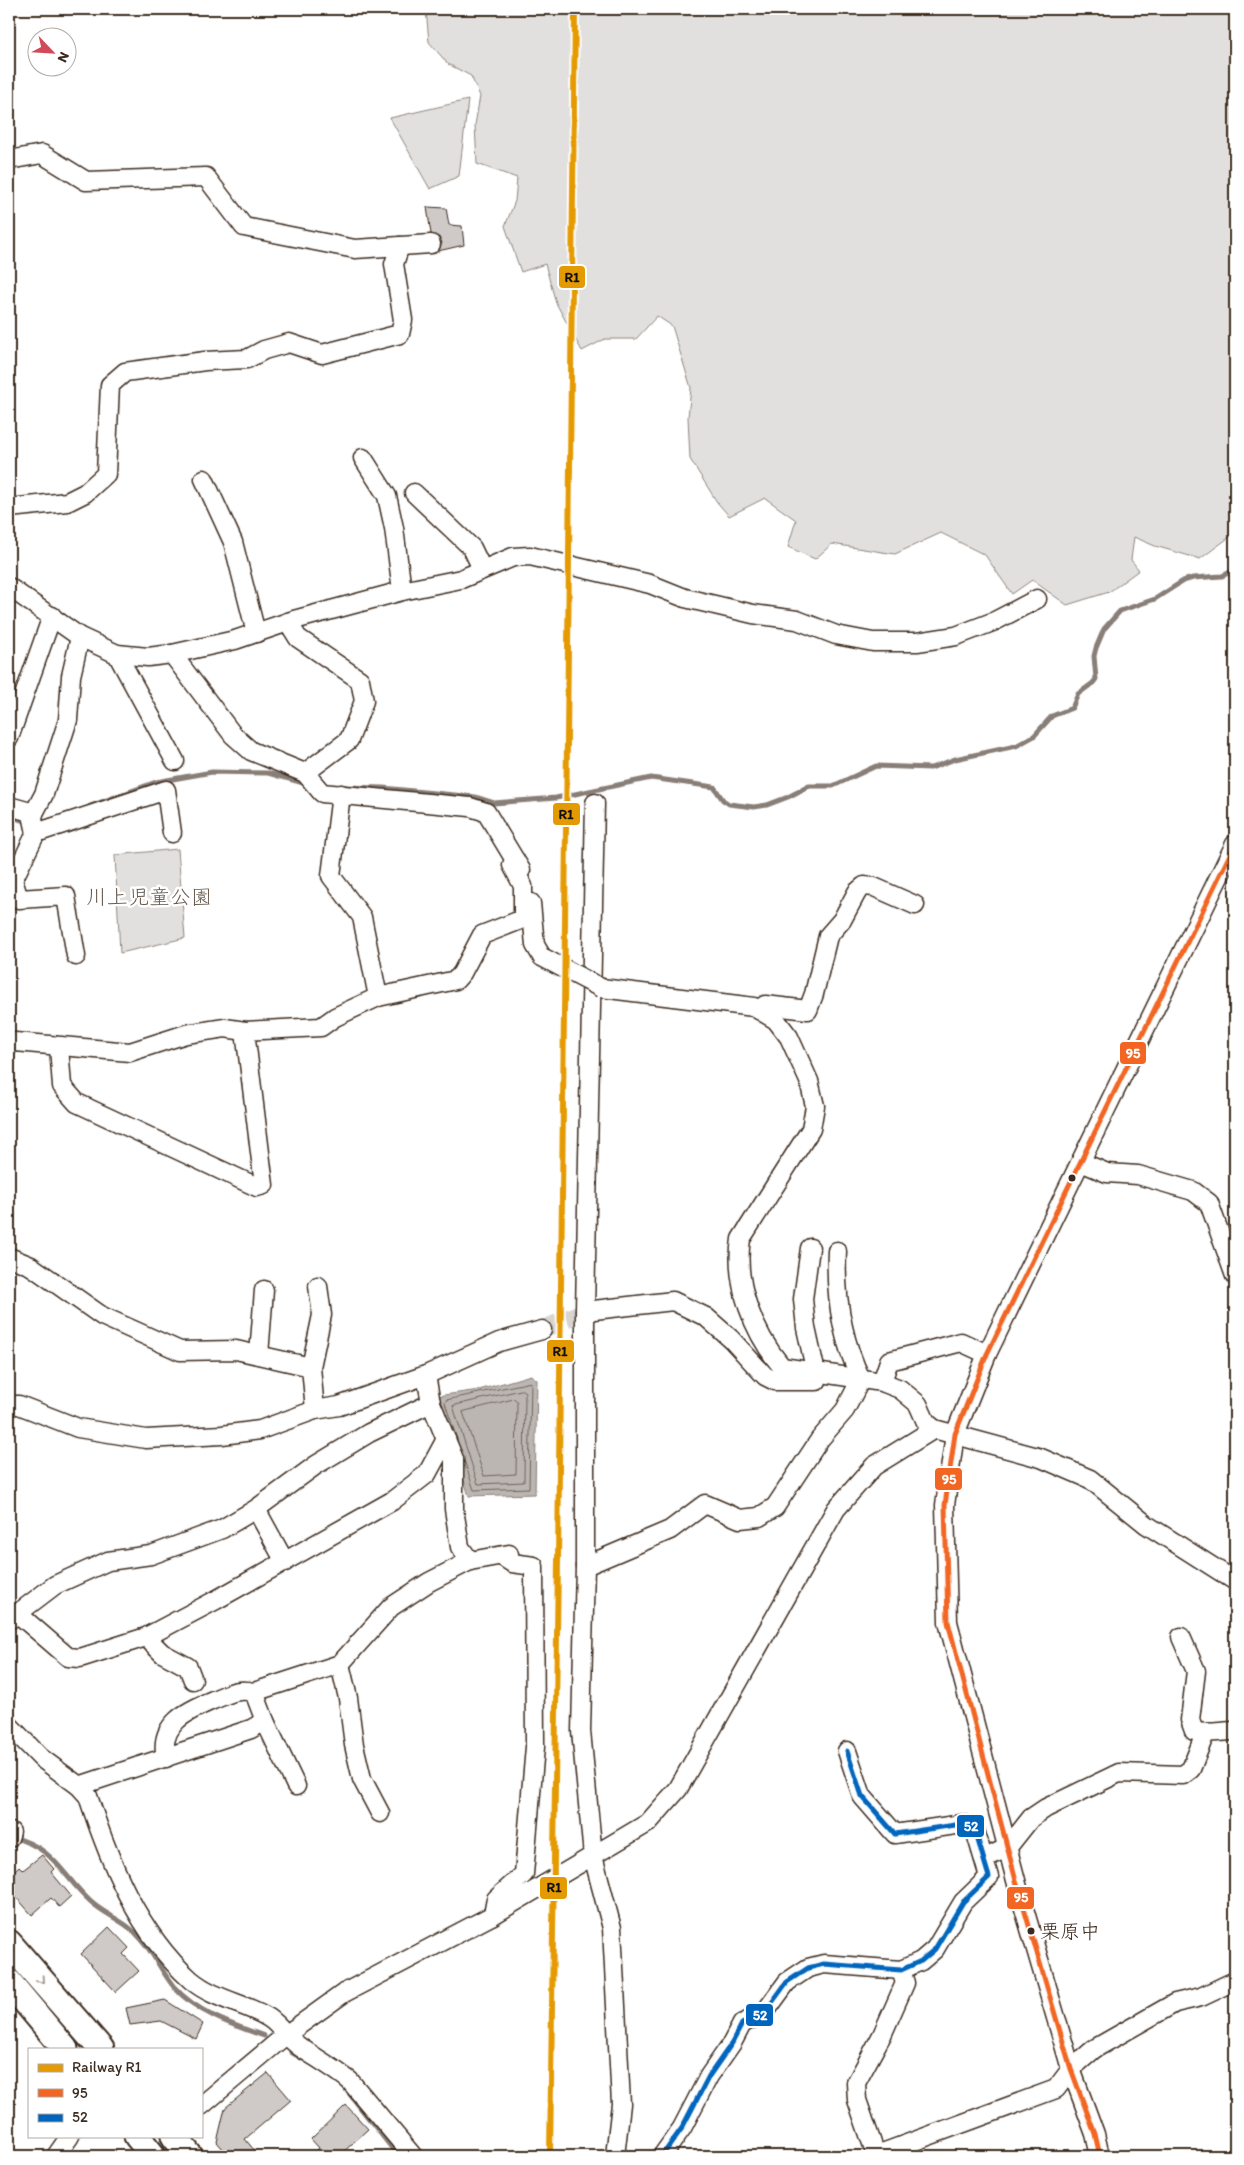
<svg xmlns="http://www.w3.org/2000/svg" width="1244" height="2165" font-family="Itim,'Klee One',sans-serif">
<rect width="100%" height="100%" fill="#fff"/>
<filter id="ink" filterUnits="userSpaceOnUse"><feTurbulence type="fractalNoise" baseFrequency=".02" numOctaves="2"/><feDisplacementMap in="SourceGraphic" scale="10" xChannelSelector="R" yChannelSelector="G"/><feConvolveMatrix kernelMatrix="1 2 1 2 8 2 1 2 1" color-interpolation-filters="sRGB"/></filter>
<g filter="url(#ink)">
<g fill="#e2e0de" stroke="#8e857e">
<polygon points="426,9 1235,9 1235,533 1200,559 1155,546 1134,537 1131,560 1139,570 1109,592 1067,605 1032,580 1012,594 985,555 941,533 895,554 832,544 815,559 788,547 796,520 765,498 729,516 717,502 690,459 688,417 691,388 672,326 657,316 636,339 605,339 582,351 556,303 545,264 521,272 505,226 515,201 517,178 477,164 475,125 480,96 471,76 448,64 429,42"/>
<polygon points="468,100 459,176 430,189 390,118"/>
<polygon points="178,849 185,938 120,953 115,855"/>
</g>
<polygon fill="#bcb6b3" stroke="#887e77" points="531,1375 537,1380 535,1494 469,1496 437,1396 479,1390"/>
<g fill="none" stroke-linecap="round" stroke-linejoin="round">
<g stroke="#6f625a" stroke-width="1">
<polygon points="522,1390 525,1392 524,1482 478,1484 453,1406"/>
<polygon points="515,1399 517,1402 516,1474 484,1476 463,1412"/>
<polyline points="458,1442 445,1403 446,1400 531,1382 529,1488 474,1490 464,1460"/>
</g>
<g stroke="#887e77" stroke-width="5">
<polyline points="345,787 383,788 475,797 494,803 556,798 651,778 714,787 723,800 729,804 754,807 767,805 788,797 809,786 833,786 876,766 931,768 955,759 1016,746 1034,736 1052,716 1072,708 1078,694 1093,683 1096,679 1094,656 1096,648 1104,629 1120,611 1155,599 1183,581 1193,578 1222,576 1235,570"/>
<polyline points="90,806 156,782 212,772 268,773 307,784"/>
<polyline points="9,816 30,823"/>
<path d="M12 1837C55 1848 61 1874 90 1901 106 1916 128 1922 142 1940 154 1954 162 1972 174 1987 197 2013 233 2025 264 2036"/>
<polyline points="291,2052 303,2059"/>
<polyline points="345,2088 398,2156"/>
</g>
</g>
<g fill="#cfcac7" stroke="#3b2a1e">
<polygon points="427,207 446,208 449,225 462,226 464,245 438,251 442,243 440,238 431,234"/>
<polygon points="42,1855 54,1869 51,1872 71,1896 59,1907 51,1898 32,1915 9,1889 9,1876 19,1866 23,1870"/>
<polygon points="109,1927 129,1948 123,1954 139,1971 116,1992 81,1954"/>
<polygon points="165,2000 203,2024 196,2039 161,2021 130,2025 126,2008"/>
<polygon points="268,2073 291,2100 245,2139 259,2156 229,2156 217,2142 225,2108"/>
<polygon points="346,2105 368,2129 339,2156 311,2156 319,2148 311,2139"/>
</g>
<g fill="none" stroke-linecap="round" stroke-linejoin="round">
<polyline stroke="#d8d4d2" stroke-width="18" stroke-dasharray="18 9" stroke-linecap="butt" points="542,1330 585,1311"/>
<defs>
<g id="minor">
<polyline points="9,160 42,154 86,181 206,177 244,227 355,249 431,244"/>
<polyline points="363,458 387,496 394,528 402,591"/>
<polyline points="204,479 233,542 256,633"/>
<polyline points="414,493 472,548 482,569"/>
<polyline points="9,508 67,502 85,493 106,474 110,385 125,372 205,361 247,359 264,350 289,343 322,354 400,334 403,320 394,264 400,246"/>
<polyline points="9,587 80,637 117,654 148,657 172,654 235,640 294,620 402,591 461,579 513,557 530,556 650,584 685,598 753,614 797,620 836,635 873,642 917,642 956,636 995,621 1037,599"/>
<polyline points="288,622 298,638 360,680 364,701 349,740 305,773"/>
<polyline points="117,654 175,761"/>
<polyline points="172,654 233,735 251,751 305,773 322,793 470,807 486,812 521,870"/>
<polyline points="9,738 52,616"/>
<polyline points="341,794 331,876 362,917 378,997"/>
<polyline points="595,803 585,1311 585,1566 581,1731 593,1856 612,1928 621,2104 615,2156"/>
<polyline points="9,806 34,813"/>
<polyline points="36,833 166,790 172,833"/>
<polyline points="531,903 535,945 542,957"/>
<polyline points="76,956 66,896 19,899 13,880 36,833 33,819 34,813 44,794 68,720 71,676 80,637"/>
<path d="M601 988 754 1007 776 1020 789 1037 809 1081 815 1106 811 1129 741 1239C734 1284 753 1332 782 1367L882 1382 900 1389 918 1404 926 1422 934 1429"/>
<polyline points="759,1010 765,1005 808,1010 814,994 828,936 842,920 857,892 864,886 874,887 915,905"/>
<polyline points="9,1045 15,1042 130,1052 186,1034 225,1028 245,1031 321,1027 335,1017 378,997 456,980 462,973 482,935 523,919 523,886 512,865 515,860"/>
<polyline points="59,1047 62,1086 77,1103 257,1187 264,1185 245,1031"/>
<polyline points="1081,1162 1107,1173 1138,1175 1193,1191 1209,1203 1235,1276"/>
<polyline points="810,1248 803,1299 806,1328 816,1373"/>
<polyline points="9,1257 31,1266 102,1316 180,1351 236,1350 311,1367"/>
<polyline points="585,1311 673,1301 706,1317 731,1339 765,1376 775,1381 817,1381"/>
<polyline points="259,1355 264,1290"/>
<polyline points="426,1375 431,1403 454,1459 454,1509 460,1547 470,1561"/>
<polyline points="882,1382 889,1361 961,1342 987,1354"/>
<polyline points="9,1405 19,1405 78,1428 146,1439 222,1435 260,1430 315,1410 339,1406 426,1375 499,1342 542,1330"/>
<polyline points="315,1410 311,1367 322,1315 318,1286"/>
<polyline points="256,1509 285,1562"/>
<path d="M585 1566 670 1530 705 1504 740 1519 759 1517 775 1507 820 1439 845 1410 861 1379C841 1338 835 1296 837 1251"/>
<polyline points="17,1613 68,1657 80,1658 146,1637 216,1600 392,1501 427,1474 446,1439"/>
<polyline points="9,1620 55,1585 108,1561 151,1555 222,1529 256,1509 316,1465 369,1433 431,1403"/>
<polyline points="146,1637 162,1653 188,1667 193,1680"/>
<path d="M1181 1637 1196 1671 1190 1720 1194 1731C1207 1735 1221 1731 1235 1731"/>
<polyline points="340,1664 348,1698 354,1745 362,1779 380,1813"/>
<polyline points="254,1692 265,1721 296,1786"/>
<path d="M9 1725 41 1758 79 1786 88 1796C109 1861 138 1933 191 1980 215 2000 245 2003 269 2018 281 2026 288 2039 300 2047 316 2058 334 2068 350 2081L413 2156"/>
<path d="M166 1758C158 1724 187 1711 213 1700 229 1694 236 1688 254 1692L340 1664 391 1607 429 1582 470 1561 509 1554"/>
<polyline points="79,1786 251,1729 265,1721"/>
<polyline points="9,1838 11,1832"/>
<polyline points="984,1859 1008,1847 1031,1818 1046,1808 1119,1773 1183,1775 1191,1769 1205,1734"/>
<polyline points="493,1915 496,1899 524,1874 535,1747 534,1566 512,1563 501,1556"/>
<polyline points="201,2106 287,2034 344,1993 493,1915 648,1823 678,1789 836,1509 874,1466 934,1429 1041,1458 1090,1479 1147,1525 1235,1581"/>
<polyline points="876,2155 857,2100 856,2083 882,2035 905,1983 901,1970"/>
<polyline points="56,2156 70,2136"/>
<polyline points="662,2156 682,2128 709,2076 732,2043 742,2024 765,2012 787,1982 808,1968 824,1964 901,1970 921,1961 935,1949 963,1902 989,1877 974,1827 962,1824 895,1834 862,1796 847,1751"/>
<polyline points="874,2156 1056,2089 1071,2069 1094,2049 1175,2003 1201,1997 1235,1981"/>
<polyline points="1100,2156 1095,2134 1071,2069 1018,1888 948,1622 945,1505 955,1434 987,1354 1235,844"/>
</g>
<g id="highway">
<polyline points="9,1943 101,2049"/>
<polyline points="9,1982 65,2049"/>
<polyline points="137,2136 153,2156"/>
<polyline points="174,2136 190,2156"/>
</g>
</defs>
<use href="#minor" stroke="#3b2a1e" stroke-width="21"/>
<use href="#highway" stroke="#3b2a1e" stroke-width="29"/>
<use href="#minor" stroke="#fff" stroke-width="18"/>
<use href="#highway" stroke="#fff" stroke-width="25"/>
<defs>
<polyline id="minor-bridge" points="542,957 601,988"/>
</defs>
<use href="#minor-bridge" stroke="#3b2a1e" stroke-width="21" stroke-linecap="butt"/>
<use href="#minor-bridge" stroke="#fff" stroke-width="18"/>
<defs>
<polyline id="bus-1" points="1100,2156 1095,2134 1071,2069 1018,1888 948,1622 945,1505 955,1434 987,1354 1235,844"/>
<polyline id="bus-2" points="662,2156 682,2128 709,2076 732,2043 742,2024 765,2012 787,1982 808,1968 824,1964 901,1970 921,1961 935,1949 963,1902 989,1877 974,1827 962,1824 895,1834 862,1796 847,1751"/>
</defs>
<use href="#bus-1" stroke="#fff" stroke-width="9"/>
<use href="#bus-2" stroke="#fff" stroke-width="9"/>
<use href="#bus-1" stroke="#f26522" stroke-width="5"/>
<use href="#bus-2" stroke="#0065bd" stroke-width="5"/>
<defs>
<polyline id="rail-1" points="550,2156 558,1561 575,9"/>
</defs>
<use href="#rail-1" stroke="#fff" stroke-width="10"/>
<use href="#rail-1" stroke="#e49a03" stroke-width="6"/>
</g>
<defs><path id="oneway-chevron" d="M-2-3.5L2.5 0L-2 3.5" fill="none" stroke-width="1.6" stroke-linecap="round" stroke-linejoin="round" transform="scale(1.25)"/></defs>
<use stroke="#a79f9a" href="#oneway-chevron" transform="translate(41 1980) rotate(49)"/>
</g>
<g fill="#3b2a1e" stroke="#fff" stroke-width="2">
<circle cx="1072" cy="1178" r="4.5"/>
<circle cx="1031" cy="1931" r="4.5"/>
</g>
<g text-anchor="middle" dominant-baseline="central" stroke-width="5" stroke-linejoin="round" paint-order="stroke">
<g font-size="20" fill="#3b2a1e" stroke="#fff" text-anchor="start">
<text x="1040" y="1931">栗原中</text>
</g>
<g font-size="21" fill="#65584e" stroke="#fff">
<text x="149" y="896">川上児童公園</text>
</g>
</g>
<g stroke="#fff" stroke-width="2">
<rect x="558" y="265" width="28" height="24" rx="5" fill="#e49a03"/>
<rect x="552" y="802" width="29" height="24" rx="5" fill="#e49a03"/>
<rect x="1119" y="1041" width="28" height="24" rx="5" fill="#f26522"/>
<rect x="546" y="1339" width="29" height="24" rx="5" fill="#e49a03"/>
<rect x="934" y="1467" width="29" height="24" rx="5" fill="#f26522"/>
<rect x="956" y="1814" width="29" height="24" rx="5" fill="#0065bd"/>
<rect x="539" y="1876" width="29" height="24" rx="5" fill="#e49a03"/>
<rect x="1006" y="1886" width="29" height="24" rx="5" fill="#f26522"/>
<rect x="745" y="2003" width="29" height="24" rx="5" fill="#0065bd"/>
</g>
<g font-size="14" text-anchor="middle" font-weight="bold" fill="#fff">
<text x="1133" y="1058">95</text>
<text x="949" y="1484">95</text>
<text x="971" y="1831">52</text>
<text x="1021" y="1902">95</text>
<text x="760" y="2020">52</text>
</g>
<g font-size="14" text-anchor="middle" font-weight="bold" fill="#111">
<text x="572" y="282">R1</text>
<text x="566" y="819">R1</text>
<text x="560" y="1356">R1</text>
<text x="554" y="1892">R1</text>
</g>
<rect width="1244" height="2165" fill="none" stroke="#fff" stroke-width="30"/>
<rect x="15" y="15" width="1214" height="2135" fill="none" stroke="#3b2a1e" stroke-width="2" filter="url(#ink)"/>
<rect x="28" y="2048" width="175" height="90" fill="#ffffff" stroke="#b1aaa5"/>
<rect x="38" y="2064" width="25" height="8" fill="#e49a03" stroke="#b1aaa5"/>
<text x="72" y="2072" font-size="15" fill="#3b2a1e">Railway R1</text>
<rect x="38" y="2089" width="25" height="8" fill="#f26522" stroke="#b1aaa5"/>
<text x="72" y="2098" font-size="15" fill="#3b2a1e">95</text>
<rect x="38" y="2114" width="25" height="8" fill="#0065bd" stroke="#b1aaa5"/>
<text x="72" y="2122" font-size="15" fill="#3b2a1e">52</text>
<g transform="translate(52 52) rotate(115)"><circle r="24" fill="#ffffff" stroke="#b1aaa5"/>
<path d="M0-4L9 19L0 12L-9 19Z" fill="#d1495b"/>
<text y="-8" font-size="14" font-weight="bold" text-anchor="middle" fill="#3b2a1e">N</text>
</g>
</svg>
